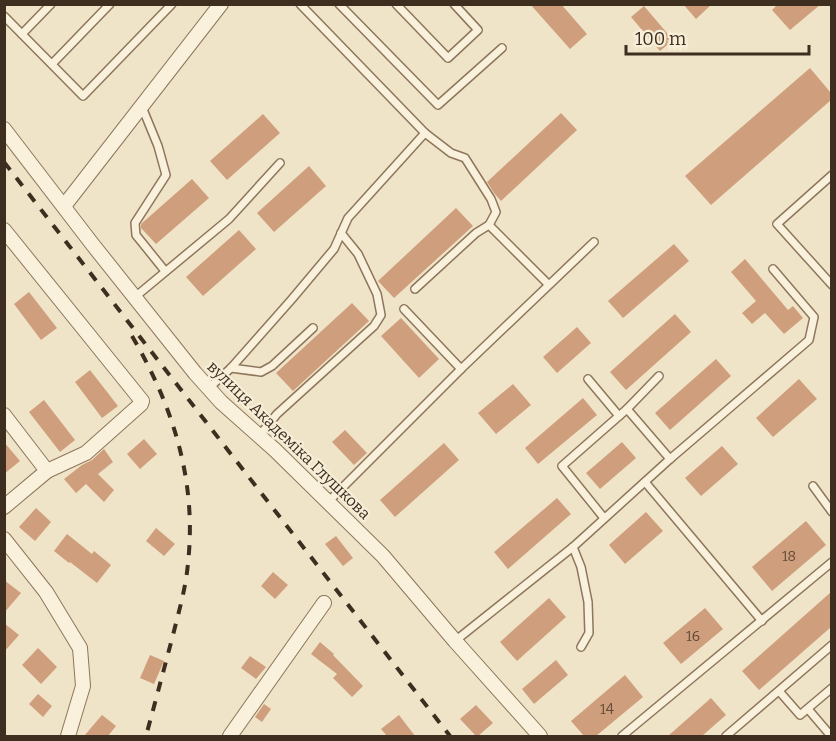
<svg xmlns="http://www.w3.org/2000/svg" width="836" height="741" font-family="Bitter,serif">
<rect width="100%" height="100%" fill="#f0e4c8"/>
<g fill="#cf9f7d">
<polygon points="530,4 561,4 587,34 570,49"/>
<polygon points="683,4 712,4 696,19"/>
<polygon points="778,4 821,4 790,30 772,10"/>
<polygon points="644,6 673,40 660,51 631,17"/>
<polygon points="810,68 831,93 831,100 711,205 685,176"/>
<polygon points="561,113 577,130 501,201 494,193 487,182"/>
<polygon points="263,114 280,133 227,180 210,161"/>
<polygon points="309,166 326,186 274,232 257,213"/>
<polygon points="192,179 209,198 156,244 141,228 141,224"/>
<polygon points="456,208 473,226 394,298 378,281"/>
<polygon points="239,230 256,249 203,296 186,277"/>
<polygon points="674,244 689,261 623,318 608,301"/>
<polygon points="745,259 788,310 793,306 803,318 784,334 765,313 752,324 742,313 756,301 731,272"/>
<polygon points="29,292 57,328 41,340 14,304"/>
<polygon points="352,303 369,321 293,391 276,373"/>
<polygon points="675,314 691,332 626,390 610,372"/>
<polygon points="401,318 439,359 419,378 381,336"/>
<polygon points="577,327 591,343 557,373 543,357"/>
<polygon points="716,359 731,376 670,430 655,413"/>
<polygon points="90,370 118,406 102,418 75,382"/>
<polygon points="799,379 817,399 773,437 756,418"/>
<polygon points="513,384 531,405 496,434 478,413"/>
<polygon points="583,398 597,415 538,464 525,448"/>
<polygon points="44,400 75,440 60,452 29,412"/>
<polygon points="345,430 367,453 354,465 332,442"/>
<polygon points="144,439 157,454 140,469 127,454"/>
<polygon points="4,442 20,461 4,474"/>
<polygon points="622,442 636,458 600,489 586,473"/>
<polygon points="444,443 459,460 395,517 380,500"/>
<polygon points="722,446 738,464 701,496 685,478"/>
<polygon points="104,449 113,462 98,474 114,490 104,502 86,484 76,493 64,479 82,465 92,460"/>
<polygon points="557,498 571,514 508,569 494,552"/>
<polygon points="36,508 51,522 35,541 19,527"/>
<polygon points="646,512 663,531 625,564 609,545"/>
<polygon points="806,521 826,545 772,591 752,567"/>
<polygon points="156,528 175,544 164,556 146,541"/>
<polygon points="67,534 92,554 94,551 111,565 97,583 70,562 69,563 54,551"/>
<polygon points="336,536 353,558 343,566 325,544"/>
<polygon points="273,572 288,585 275,599 261,586"/>
<polygon points="4,580 21,593 4,613"/>
<polygon points="831,592 831,627 759,690 742,671"/>
<polygon points="549,598 566,617 517,661 500,642"/>
<polygon points="705,608 723,629 681,664 663,643"/>
<polygon points="4,623 19,635 4,652"/>
<polygon points="320,642 334,654 333,655 363,686 352,697 333,678 337,674 311,654"/>
<polygon points="38,648 57,667 41,684 22,665"/>
<polygon points="150,655 164,661 154,684 140,678"/>
<polygon points="250,656 266,667 256,679 241,668"/>
<polygon points="556,660 568,675 534,704 522,689"/>
<polygon points="625,675 643,697 596,736 584,736 571,721"/>
<polygon points="38,694 52,706 43,717 29,704"/>
<polygon points="711,698 726,715 702,736 668,736"/>
<polygon points="264,704 271,709 262,722 255,717"/>
<polygon points="476,705 493,723 478,736 476,736 460,719"/>
<polygon points="102,715 116,726 108,736 84,736"/>
<polygon points="399,715 415,736 387,736 381,729"/>
</g>
<g fill="none" stroke-linecap="round" stroke-linejoin="round">
<defs>
<g id="service">
<polyline points="300,4 425,133 451,153 465,158 491,199 496,212 489,225"/>
<polyline points="339,4 438,105 502,48"/>
<polyline points="396,4 448,58 478,30 454,4"/>
<polyline points="4,16 83,96 172,4"/>
<polyline points="22,34 51,4"/>
<polyline points="52,64 110,4"/>
<polyline points="142,107 158,146 166,175 135,223 136,235 165,271"/>
<polyline points="832,175 777,224 832,285"/>
<polyline points="415,289 476,233 489,225 548,284"/>
<polyline points="135,297 229,219 280,163"/>
<polyline points="404,309 461,369"/>
<polyline points="231,368 261,372 272,366 313,328"/>
<polyline points="588,379 619,416"/>
<polyline points="209,388 231,368 292,299 334,249 348,218 425,133"/>
<polyline points="627,409 670,459"/>
<polyline points="259,436 277,414 374,326 381,315 377,294 358,254 341,233"/>
<polyline points="645,482 762,621"/>
<polyline points="813,486 832,512"/>
<polyline points="328,502 461,369 594,242"/>
<polyline points="604,518 562,466 627,409 659,376"/>
<polyline points="573,547 581,567 588,602 589,633 581,647"/>
<polyline points="455,641 573,547 670,459 809,340 814,317 773,269"/>
<polyline points="779,691 800,715 832,688"/>
<polyline points="808,709 831,736"/>
<polyline points="622,736 832,562"/>
<polyline points="726,736 832,645"/>
</g>
<g id="minor">
<polyline points="4,129 93,245 195,373 221,402 275,450 383,556 455,641 540,736"/>
<polyline points="64,206 221,4"/>
<polyline points="4,230 142,401 141,404 86,453 47,471"/>
<polyline points="4,415 47,471 4,507"/>
<polyline points="4,539 46,592 80,648 83,686 68,736"/>
<polyline points="230,736 324,603"/>
</g>
</defs>
<use href="#service" stroke="#8d765c" stroke-width="10"/>
<use href="#minor" stroke="#8d765c" stroke-width="16"/>
<use href="#service" stroke="#faf1dc" stroke-width="7"/>
<use href="#minor" stroke="#faf1dc" stroke-width="14"/>
<g stroke="#3d2e20" stroke-width="4" stroke-dasharray="10 10" stroke-linecap="butt">
<polyline points="4,162 450,736"/>
<path d="M132 336C173 406 197 481 188 563 186 587 179 611 173 635 164 669 155 703 146 736"/>
</g>
</g>
<g text-anchor="middle" dominant-baseline="central" stroke-width="4.5" stroke-linejoin="round" paint-order="stroke">
<g font-size="14" fill="#624a37">
<text x="789" y="556">18</text>
<text x="693" y="636">16</text>
<text x="607" y="709">14</text>
</g>
<g font-size="16" fill="#3d2e20" stroke="#f7eed8">
<text transform="translate(289 440) rotate(44)">вулиця Академіка Глушкова</text>
</g>
</g>
<rect width="836" height="741" fill="none" stroke="#3d2e20" stroke-width="12"/>
<path d="M626 45v9h183v-9" fill="none" stroke="#3d2e20" stroke-width="3"/>
<text x="635" y="45" font-size="18" fill="#3d2e20" stroke="#f7eed8" stroke-width="4.5" paint-order="stroke">100 m</text>
</svg>
